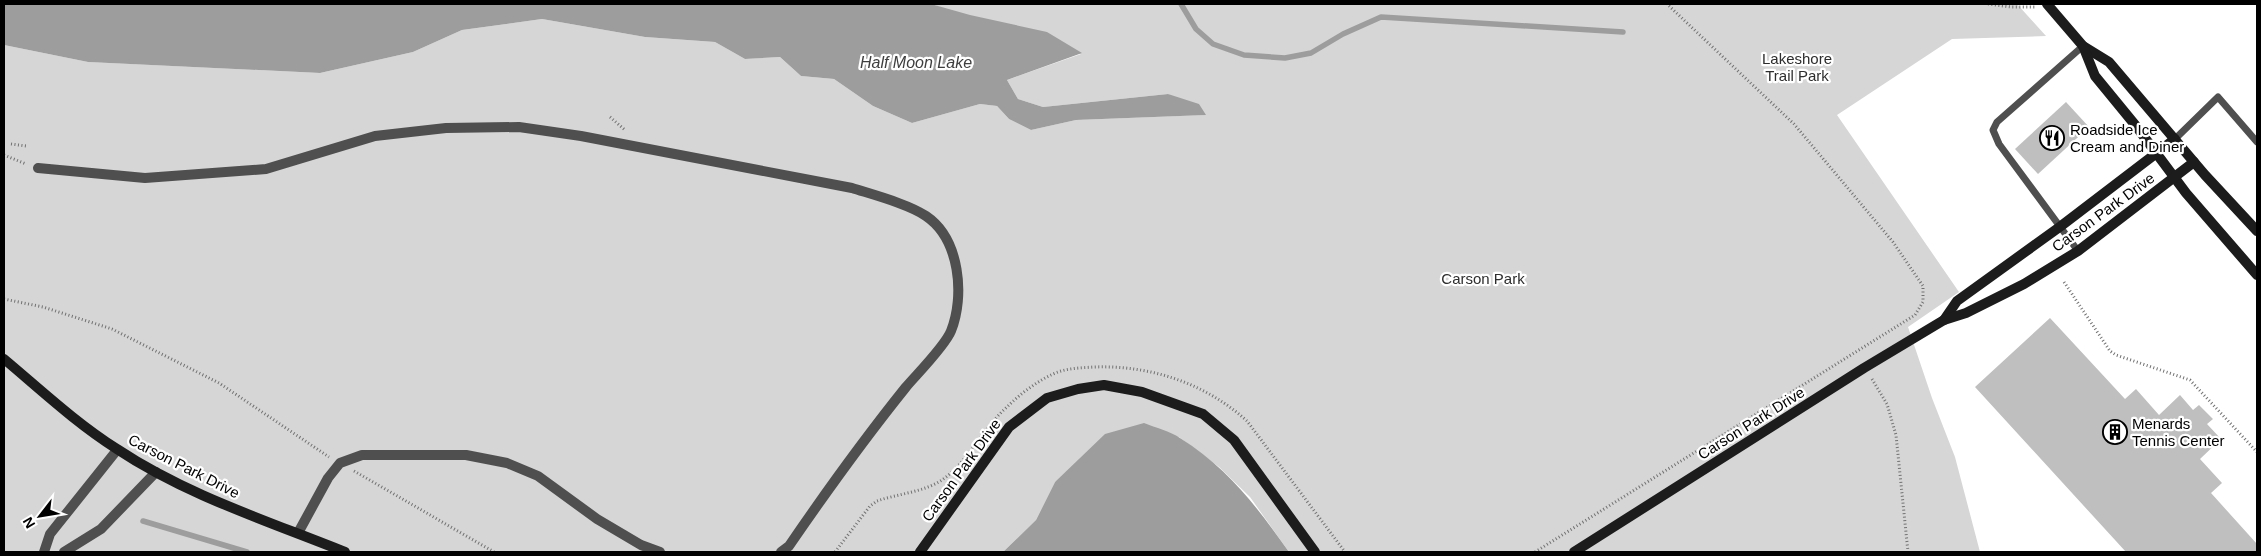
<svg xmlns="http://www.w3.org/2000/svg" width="2261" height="556" font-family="Helvetica,sans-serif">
<rect width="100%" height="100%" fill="#fff"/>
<polygon fill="#d6d6d6" points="931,4 2017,4 2046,36 1952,39 1837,115 1959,292 1908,327 1932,398 1955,457 1980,552 1289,552 1250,497 1219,467 1179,437 1055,482 1036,520 1003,552 4,552 4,45 88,62 320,73 413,52 462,30 542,19 645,37 715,42 745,59 780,57 801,76 834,79 873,106 912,123 980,104 997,106 1009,119 1031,130 1076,120 1205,115 1168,94 1043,107 1018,99 1007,80 1081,54"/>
<g fill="#9d9d9d">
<polygon points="4,4 931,4 970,15 1047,32 1082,53 1007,80 1018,99 1043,107 1168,94 1199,104 1206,115 1076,120 1031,130 1009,119 997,106 980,104 912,123 873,106 834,79 801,76 780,57 745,59 715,42 645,37 542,19 462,30 413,52 320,73 88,62 4,45"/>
<path d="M1144 423C1156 428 1170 431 1180 438 1228 468 1257 507 1289 552H1003L1036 520 1055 482 1105 434Z"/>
</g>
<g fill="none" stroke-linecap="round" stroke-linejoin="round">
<g stroke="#9d9d9d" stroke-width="5.5">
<polyline points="1181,4 1196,29 1213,44 1244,55 1285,58 1311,53 1343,34 1381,17 1623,32"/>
<polyline points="143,521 247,552"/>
</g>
</g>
<g fill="#bfbfbf">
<polygon points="2066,102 2089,127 2038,174 2015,149"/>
<polygon points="2050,318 2125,399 2136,389 2159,415 2180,395 2193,410 2199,405 2213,419 2207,424 2221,439 2200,459 2222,483 2211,493 2257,544 2257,552 2126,552 1975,387"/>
</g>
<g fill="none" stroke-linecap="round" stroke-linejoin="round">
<g stroke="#717171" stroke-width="3" stroke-dasharray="1 2.5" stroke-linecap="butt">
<polyline points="1988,4 2011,7 2035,7"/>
<polyline points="610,117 625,130"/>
<polyline points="11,144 26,146"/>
<polyline points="4,155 26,164"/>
<polyline points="2064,282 2110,351 2116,355 2190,380 2257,452"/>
<polyline points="4,299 43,307 112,329 219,383 329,457"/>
<polyline points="1872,379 1887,404 1896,435 1908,552"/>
<polyline points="354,471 494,552"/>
<path d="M835 552 870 506 877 501C897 494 924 492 942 480 969 461 982 429 1007 407 1020 394 1036 382 1053 374 1066 368 1080 368 1094 367 1150 365 1205 383 1247 421L1345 552"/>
<polyline points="1535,552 1915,315 1923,302 1923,286 1893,242 1794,124 1667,4"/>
</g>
<g stroke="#4f4f4f" stroke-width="7">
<polyline points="2175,139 2218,97 2257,142"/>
<polyline points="2078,251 1999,144 1993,130 1997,122 2083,46"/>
</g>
<g stroke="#4f4f4f" stroke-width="10">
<path d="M38 168 145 178 266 169 375 136 446 128 519 127 581 136 852 188C874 195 908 204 926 216 960 239 965 296 951 331 945 346 917 374 906 387 865 438 826 492 789 546L781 552"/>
<polyline points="298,533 328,478 340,463 362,455 466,455 507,463 538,476 597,519 641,545 660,552"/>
<polyline points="44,552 50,534 117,450"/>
<polyline points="64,552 101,529 156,472"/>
</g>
<g stroke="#1c1c1c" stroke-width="10">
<polyline points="2047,4 2083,46 2109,62 2205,175 2257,231"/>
<polyline points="2083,46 2095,76 2136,126 2186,193 2257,275"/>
<polyline points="1944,320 1957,301 2061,226 2175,139"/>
<path d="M4 359C41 390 76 423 117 449 186 495 268 521 345 552"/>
<polyline points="920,552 1009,427 1047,398 1078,389 1104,385 1142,392 1203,414 1234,440 1315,552"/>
<polyline points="1574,552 1864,368 1944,320 1966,313 2024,284 2078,251 2194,162"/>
</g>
</g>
<defs>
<symbol id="restaurant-ring" viewBox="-11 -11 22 22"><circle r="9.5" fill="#fff" stroke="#000" stroke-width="1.5"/><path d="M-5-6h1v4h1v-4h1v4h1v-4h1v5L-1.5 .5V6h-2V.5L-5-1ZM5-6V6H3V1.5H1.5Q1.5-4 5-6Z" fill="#000"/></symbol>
<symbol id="building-ring" viewBox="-11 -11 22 22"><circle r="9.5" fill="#fff" stroke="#000" stroke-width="1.5"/><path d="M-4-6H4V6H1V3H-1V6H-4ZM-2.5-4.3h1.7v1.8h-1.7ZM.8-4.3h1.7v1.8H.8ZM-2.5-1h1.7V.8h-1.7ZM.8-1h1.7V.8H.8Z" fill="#000"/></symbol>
</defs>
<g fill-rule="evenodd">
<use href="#restaurant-ring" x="2038" y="124" width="28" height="28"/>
<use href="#building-ring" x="2101" y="418" width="28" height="28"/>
</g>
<g text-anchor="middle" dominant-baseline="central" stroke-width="4.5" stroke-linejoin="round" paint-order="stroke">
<g font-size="15" fill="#2d2d2d" stroke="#fff">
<text x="1797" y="58">Lakeshore<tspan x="1797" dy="17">Trail Park</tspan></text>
<text x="1483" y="278">Carson Park</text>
</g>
<g font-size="15" fill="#000" stroke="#fff" text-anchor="start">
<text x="2070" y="129">Roadside Ice<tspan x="2070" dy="17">Cream and Diner</tspan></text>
<text x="2132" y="423">Menards<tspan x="2132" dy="17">Tennis Center</tspan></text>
</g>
<g font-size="15" fill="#000" stroke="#fff">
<text transform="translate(2103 212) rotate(-36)">Carson Park Drive</text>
<text transform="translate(1751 423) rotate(-32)">Carson Park Drive</text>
<text transform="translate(184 466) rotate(27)">Carson Park Drive</text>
<text transform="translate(961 470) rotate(-54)">Carson Park Drive</text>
</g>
<g font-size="16" font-style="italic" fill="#3e3e3e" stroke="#fff">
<text x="916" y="62">Half Moon Lake</text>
</g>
</g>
<rect width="2261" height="556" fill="none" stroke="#000000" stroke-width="10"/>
<g transform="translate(40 516) rotate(239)" stroke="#ffffff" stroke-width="4" paint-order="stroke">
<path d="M0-4L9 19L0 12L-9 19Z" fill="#000000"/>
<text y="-8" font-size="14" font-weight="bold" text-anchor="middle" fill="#000000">N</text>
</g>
</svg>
